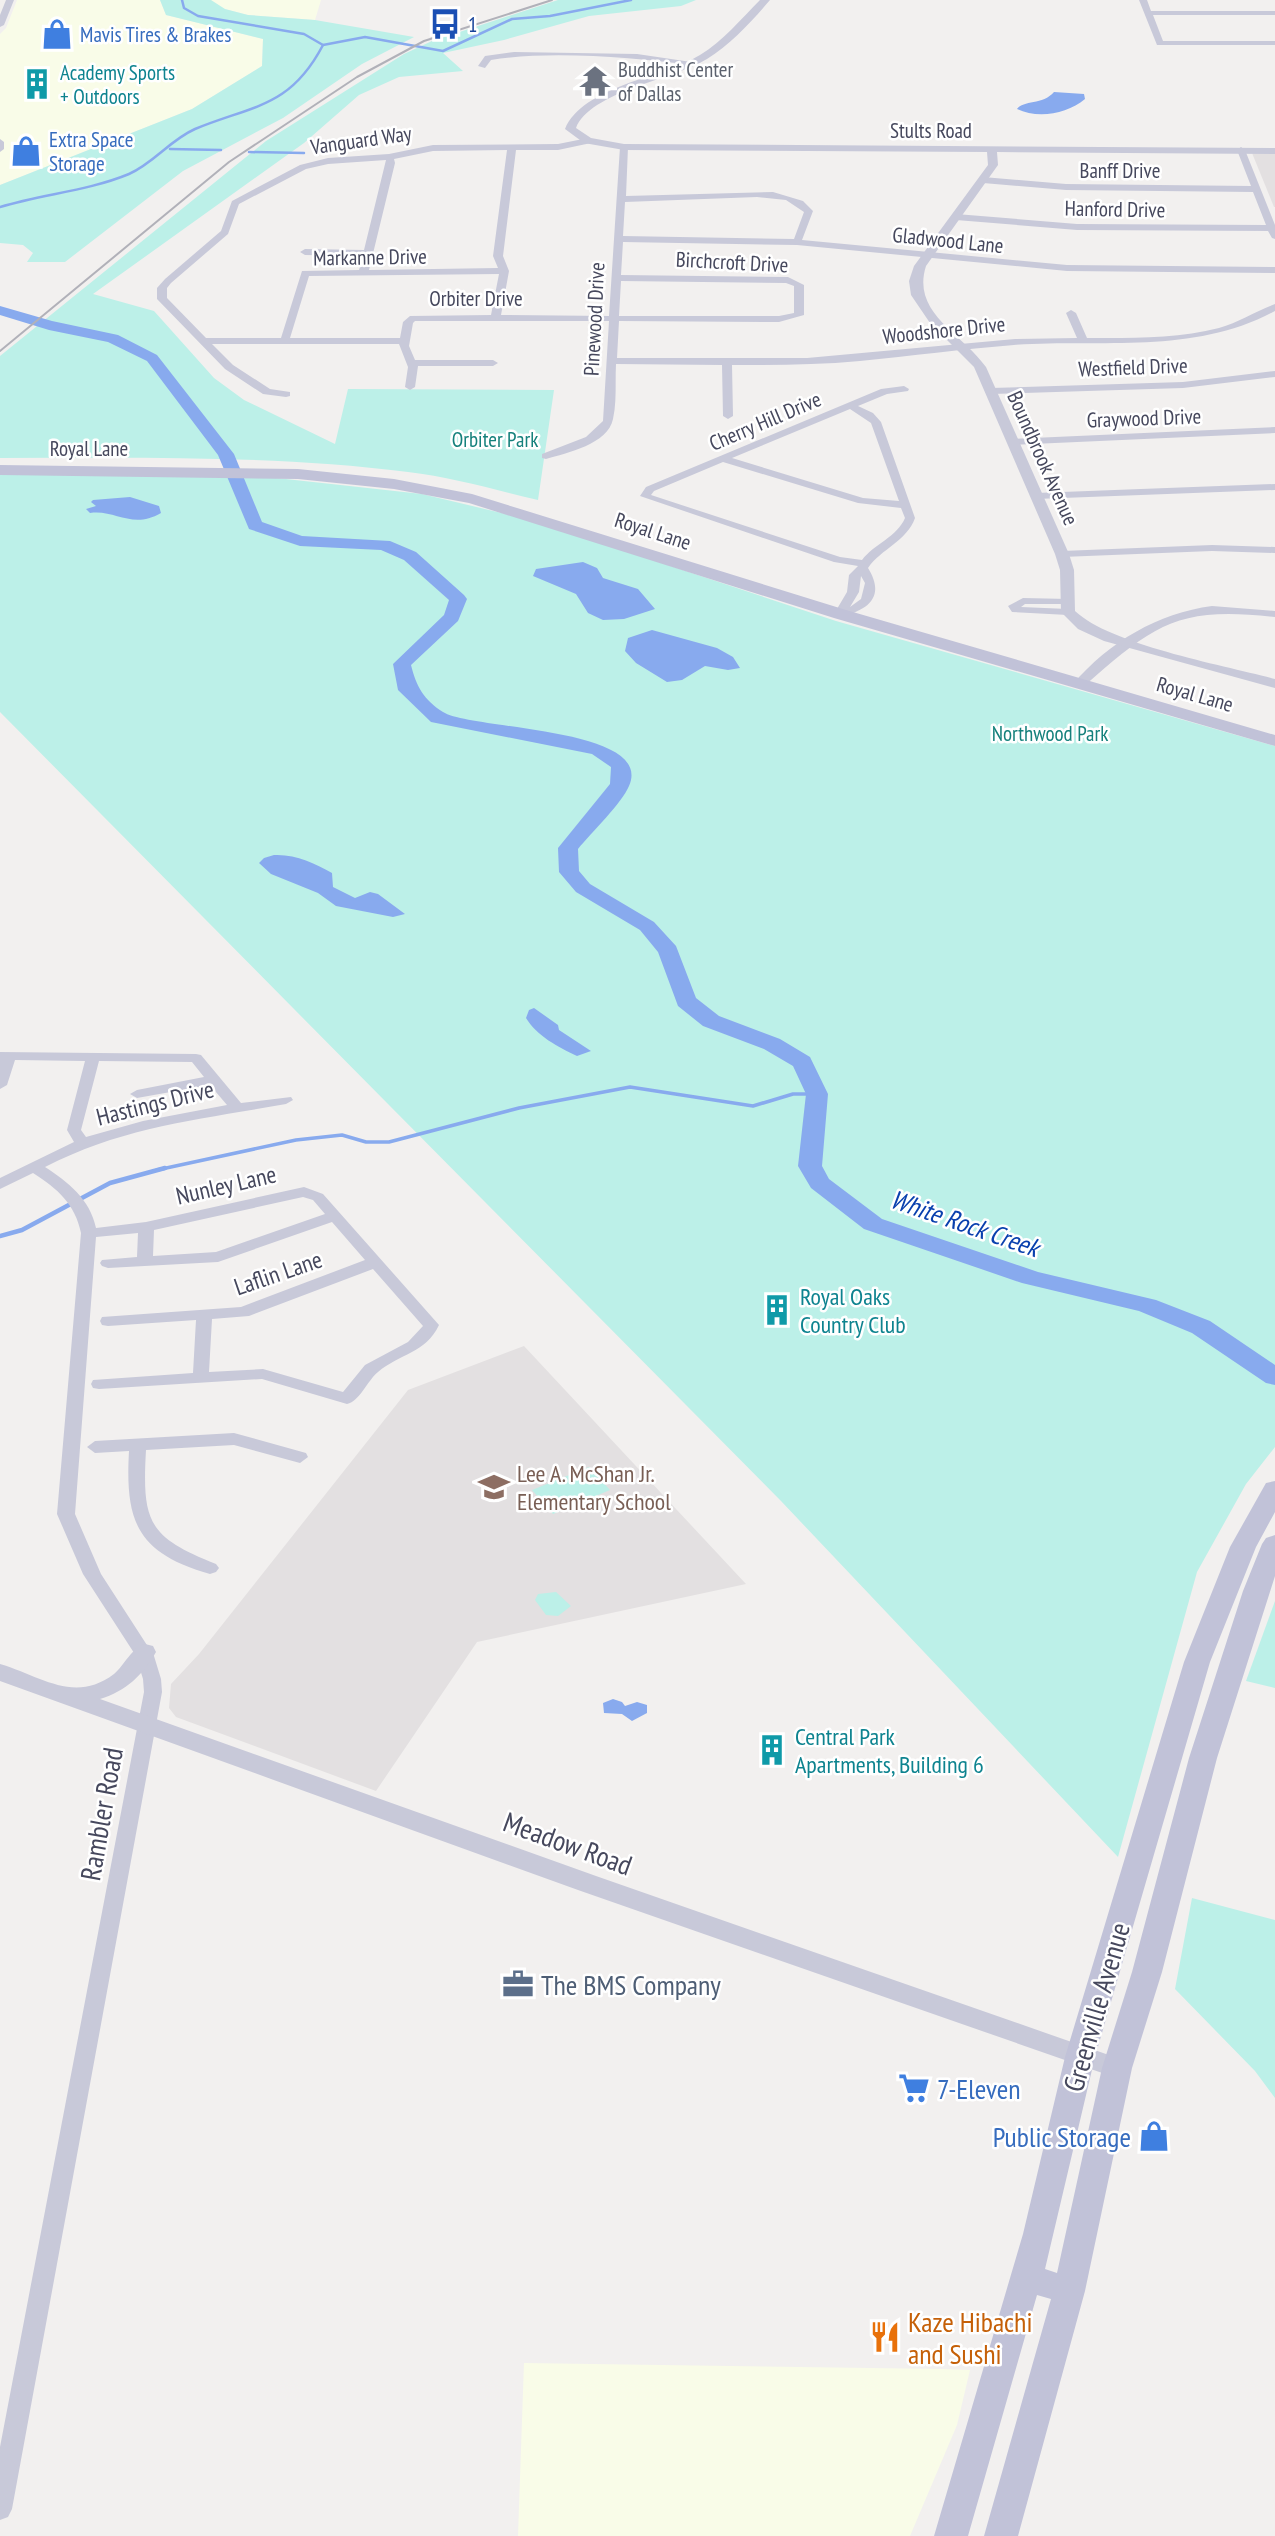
<svg xmlns="http://www.w3.org/2000/svg" width="1275" height="2536" font-family="'PT Sans Narrow',sans-serif">
<rect width="100%" height="100%" fill="#f2f0ef"/>
<g fill="#f9fce8">
<polygon points="17,0 160,0 166,15 263,39 262,66 192,109 0,185 0,34 6,28"/>
<polygon points="211,0 321,0 315,20 248,15 225,9 213,4"/>
<polygon points="524,2363 942,2369 970,2370 957,2425 910,2536 518,2536"/>
</g>
<g fill="#e3e0e1">
<polygon points="1252,153 1275,154 1275,207 1274,207"/>
<polygon points="524,1346 746,1584 477,1642 376,1791 176,1717 169,1708 171,1684 199,1654 408,1390"/>
</g>
<g fill="#bcf0e8">
<polygon points="160,0 211,0 225,9 248,15 315,20 414,37 362,64 283,118 183,171 65,262 27,262 33,253 23,245 0,243 0,185 192,109 262,66 263,39 166,15"/>
<path d="M558 0H696L681 6 589 16 504 40 443 53 463 71 399 77 359 95 304 143 93 294 154 311 214 378 244 400 335 444 348 389 554 390 538 500C495 490 452 477 408 472 273 455 136 458 0 458V356L266 141 404 54 432 41Z"/>
<polygon points="0,474 249,475 422,494 535,521 836,621 1275,746 1275,1447 1246,1484 1197,1572 1118,1857 781,1501 0,712"/>
<polygon points="589,1467 610,1490 553,1514 532,1490"/>
<polygon points="556,1592 571,1606 558,1616 546,1615 535,1600 538,1594"/>
<polygon points="1275,1601 1275,1688 1246,1681"/>
<polygon points="1192,1898 1275,1920 1275,2098 1255,2071 1175,1989"/>
</g>
<g fill="#8ae">
<path d="M1054 92 1084 94 1085 99C1067 114 1038 119 1017 109 1023 100 1043 105 1054 92Z"/>
<path d="M130 497 159 506 161 513C132 530 115 509 90 513L86 509 96 506 91 502 93 500Z"/>
<polygon points="583,562 597,568 603,578 638,589 655,609 624,619 603,620 588,613 576,594 533,576 536,569"/>
<polygon points="652,630 717,648 733,657 740,668 728,670 705,666 682,680 667,682 636,663 625,651 628,638"/>
<path d="M274 855C296 854 314 863 332 873L333 887 355 898 370 892 378 894 405 914 393 917 336 906 318 893 271 874 259 863 264 858Z"/>
<path d="M534 1008 558 1025 559 1030 591 1051 577 1056C558 1047 537 1036 526 1018L529 1010Z"/>
<polygon points="613,1699 622,1702 625,1706 637,1702 647,1705 647,1713 632,1721 622,1714 604,1713 603,1703"/>
</g>
<g fill="none" stroke-linecap="round" stroke-linejoin="round">
<g stroke="#8ae" stroke-width="2.5">
<polyline points="323,45 365,37 443,51 512,19 550,16 631,0"/>
<polyline points="170,149 221,150"/>
<polyline points="249,152 304,153"/>
<path d="M0 207C42 194 88 191 129 174 154 163 170 140 195 129 253 105 290 108 323 45L304 34 198 16 184 8 182 0"/>
</g>
<polyline stroke="#8ae" stroke-width="3.5" points="157,1170 296,1140 342,1135 366,1142 389,1142 519,1108 630,1087 753,1106 793,1094 817,1094"/>
<polyline stroke="#8ae" stroke-width="4.5" points="0,1236 22,1230 110,1183 165,1168"/>
<path fill="#8ae" fill-rule="evenodd" d="M0 306 52 321 118 335 157 355 234 454 262 522 302 536 390 541 416 552 464 595 467 599 458 621 411 665C416 686 424 700 443 712 471 730 655 727 629 786 622 803 591 833 578 849L579 871 590 884 654 922 676 946 696 998 719 1016 780 1039 810 1057 828 1094 822 1166 829 1179 882 1219 1038 1272 1156 1300 1210 1321 1275 1365V1385L1266 1383 1192 1333 1139 1311 1022 1283 864 1229 811 1188 798 1166 806 1094 793 1066 764 1049 703 1026 678 1006 658 952 640 930 576 892 559 872 558 848 610 784 611 767 592 754 431 722 398 690 393 664 444 615 449 600 404 560 381 550 300 546 249 529 218 455 147 361 108 342 49 330 0 315Z"/>
<g fill="#c8c9d9" fill-rule="evenodd">
<polygon points="6,0 14,0 4,25 0,27 0,15"/>
<polygon points="1139,0 1147,0 1151,11 1275,11 1275,15 1153,15 1163,41 1275,41 1275,45 1157,45"/>
<path d="M514 52 637 54 698 63 694 65C631 58 554 50 491 60L485 68 478 66 485 56Z"/>
<path d="M588 138 592 141 591 143 558 150H516L503 256 509 271 501 315 609 316 620 147 624 144 628 147 626 196 773 192 803 201 813 211 802 240 1067 265 1275 267V273L1067 271 797 245 623 242 621 275 788 277 804 285V315L779 322 619 321 617 358H807L1015 339 1077 338 1066 313 1071 310 1076 313 1087 338C1130 338 1177 339 1219 328 1239 322 1256 311 1275 304V311C1194 355 1102 339 1014 345 962 349 911 356 860 361 817 365 775 365 732 365L733 416 728 419 723 416 722 365 616 364C615 382 617 401 613 419 608 444 567 453 546 459L542 458V454L586 437 603 421 609 321H415L413 323 409 346 415 360H493L498 363 493 366H418L415 387 410 390 405 387 408 367 399 344H212L233 365 270 389 290 392V396L286 397 263 394 225 369 157 299V288L165 279 221 231 232 201 300 165 328 158 389 154 433 145 558 144ZM507 150 493 256 498 268 369 270 395 163 394 159 433 151ZM386 160 364 250 305 249 300 252 305 255 363 256 359 270 302 271 281 338H206L167 298V288L171 283 228 234 239 204 306 169 328 164ZM757 197 786 200 804 212 794 239 623 236 625 202ZM499 274 491 315 410 316 403 322 400 338H290L309 276ZM621 281 786 283 794 286V313L779 316H619Z"/>
<polygon points="0,139 4,142 4,149 0,152"/>
<polygon points="1241,147 1245,150 1275,225 1275,239 1272,238 1268,231 1077,230 956,220 952,217 956,214 1077,224 1266,225 1253,192 1066,190 983,183 979,180 983,177 1066,184 1251,186 1237,150"/>
<polygon points="1275,371 1275,377 1183,388 991,394 986,391 991,388 1183,382"/>
<path d="M904 386 909 389 908 391 887 394 858 406 873 413 881 422 915 518C907 541 881 549 868 568 886 597 868 610 840 617L834 614 847 592 849 575 858 566 834 562 640 496 646 487 881 389ZM850 409 871 423 899 501 863 498 732 458ZM723 462 858 503 901 508 905 518C897 537 874 544 862 560L840 557 651 495 654 491ZM861 576 865 583 861 599 850 607 859 592Z"/>
<polygon points="1275,427 1275,433 1013,445 1008,442 1013,439"/>
<polygon points="1275,484 1275,490 1036,499 1031,496 1036,493"/>
<polygon points="1212,545 1275,547 1275,553 1212,551 1062,557 1056,554 1062,551"/>
<polygon points="1023,598 1069,599 1071,601 1065,604 1025,604 1021,607 1068,609 1074,612 1068,615 1012,612 1008,606"/>
<path d="M1212 606 1275 611V617C1177 606 1155 624 1083 687H1075L1073 684C1109 642 1158 613 1212 606Z"/>
<path d="M0 1052 196 1054 201 1055 241 1103 291 1097 293 1100 286 1104C198 1120 125 1126 45 1167 68 1182 90 1199 96 1228L146 1222 304 1187 323 1194 439 1325C426 1353 399 1354 378 1372 367 1381 360 1401 347 1404L262 1379 99 1389 93 1388 91 1384 93 1380 193 1373 196 1320 108 1326 102 1325 100 1321 102 1317 241 1307 365 1260 332 1222 218 1262 108 1268 102 1266 100 1263 102 1260 137 1257 138 1233 96 1237 75 1514 101 1574 154 1656 161 1679 162 1692 12 2509 8 2517 0 2520V2447L144 1692 143 1679 136 1656 83 1574 57 1514 81 1233C75 1204 58 1189 33 1173L0 1189V1178L74 1142 67 1130 85 1061 15 1060 7 1085 0 1089ZM99 1061 192 1062 204 1077 137 1090 130 1094 137 1098 210 1085 227 1105 143 1121 86 1137 81 1130ZM303 1197 313 1200 325 1214 216 1252 153 1256 154 1230ZM373 1269 423 1326 408 1342 365 1365 343 1392 263 1369 209 1372 212 1319 249 1316Z"/>
<path d="M234 1433 306 1453 308 1457 300 1463 234 1445 146 1450C142 1522 148 1537 216 1564L219 1568 216 1572 210 1574C137 1553 125 1522 129 1451L95 1453 87 1447 95 1441Z"/>
</g>
<g fill="#c8c9d9" fill-rule="evenodd">
<path d="M760 0H770C752 21 731 44 707 59 674 79 590 92 576 128L591 138 624 144 1275 148V154L997 152 998 165 926 266C911 313 962 333 986 367L1069 554 1074 570 1075 611C1111 645 1223 665 1275 679V688L1104 641 1078 629 1061 612 1060 570 1055 554 974 367 930 323 911 295 909 281 914 266 988 165 987 152 624 150 584 143 565 129C583 86 662 78 700 55 723 41 741 19 760 0Z"/>
<path d="M145 1644 153 1646 156 1652C143 1675 126 1691 100 1699L596 1876 1126 2061 1130 2068 1126 2075 1117 2078 1108 2075 578 1890 0 1681V1664C41 1676 74 1704 114 1674 125 1665 131 1648 145 1644Z"/>
</g>
<g fill="#c1c2d8" fill-rule="evenodd">
<polygon points="0,465 298,469 394,479 472,494 846,610 1275,735 1275,746 834,618 469,503 394,489 298,479 0,475"/>
<polygon points="1275,1481 1275,1512 1256,1547 1210,1662 1095,2057 1045,2269 1057,2273 1102,2068 1132,1972 1189,1758 1243,1591 1262,1544 1266,1538 1275,1535 1275,1576 1217,1758 1162,1972 1132,2068 1085,2291 1018,2536 984,2536 1051,2299 1037,2295 968,2536 934,2536 1023,2234 1065,2057 1184,1662 1230,1547 1266,1483"/>
</g>
<polyline stroke="#b1b1b9" stroke-width="2" points="0,351 229,162 357,77 424,41 552,0"/>
</g>
<defs>
<symbol id="bus-bare" viewBox="-9 -9 18 18"><path d="M-5-6H5V4H4V6H2V4H-2V6H-4V4H-5ZM-3.5-4V0h7V-4ZM-3.5 1.2v1.5H-2V1.2ZM2 1.2v1.5H3.5V1.2Z" fill="#1a4fb4" stroke="#fff" stroke-width="2.5" paint-order="stroke"/></symbol>
<symbol id="shop-bare" viewBox="-9 -9 18 18"><path d="M-5-2.5h2.3a2.7 3.5 0 0 1 5.4 0H5L5.5 6h-11ZM-1.5-2.5h3a1.5 2.3 0 0 0-3 0Z" fill="#3f7fe0" stroke="#fff" stroke-width="2.5" paint-order="stroke"/></symbol>
<symbol id="temple-bare" viewBox="-9 -9 18 18"><path d="M0-6L5-2H3V0L6.5 2.5H4V6H1.5V3h-3V6H-4V2.5H-6.5L-3 0V-2H-5Z" fill="#6b7280" stroke="#fff" stroke-width="2.5" paint-order="stroke"/></symbol>
<symbol id="building-bare" viewBox="-9 -9 18 18"><path d="M-4-6H4V6H1V3H-1V6H-4ZM-2.5-4.3h1.7v1.8h-1.7ZM.8-4.3h1.7v1.8H.8ZM-2.5-1h1.7V.8h-1.7ZM.8-1h1.7V.8H.8Z" fill="#0f9aa8" stroke="#fff" stroke-width="2.5" paint-order="stroke"/></symbol>
<symbol id="school-bare" viewBox="-9 -9 18 18"><path d="M0-5L7-2L0 1L-7-2ZM-4 1L0 2.5L4 1V4Q0 6-4 4Z" fill="#8d6e63" stroke="#fff" stroke-width="2.5" paint-order="stroke"/></symbol>
<symbol id="office-bare" viewBox="-9 -9 18 18"><path d="M-6-3h4V-5.5h4V-3h4V5H-6ZM-1-4.5V-3h2v-1.5ZM-6 0V1H6V0Z" fill="#5c6f8a" stroke="#fff" stroke-width="2.5" paint-order="stroke"/></symbol>
<symbol id="supermarket-bare" viewBox="-9 -9 18 18"><path d="M-6-5.5h2.5l.6 2H6L4.5 2H-2.5L-4.4-4H-6ZM-1.5 3.2a1.3 1.3 0 1 0 .1 0ZM3 3.2a1.3 1.3 0 1 0 .1 0Z" fill="#3f7fe0" stroke="#fff" stroke-width="2.5" paint-order="stroke"/></symbol>
<symbol id="restaurant-bare" viewBox="-9 -9 18 18"><path d="M-5-6h1v4h1v-4h1v4h1v-4h1v5L-1.5 .5V6h-2V.5L-5-1ZM5-6V6H3V1.5H1.5Q1.5-4 5-6Z" fill="#e8710a" stroke="#fff" stroke-width="2.5" paint-order="stroke"/></symbol>
</defs>
<g fill-rule="evenodd">
<use href="#bus-bare" x="423" y="2" width="44" height="44"/>
<use href="#shop-bare" x="35" y="12" width="44" height="44"/>
<use href="#temple-bare" x="573" y="59" width="44" height="44"/>
<use href="#building-bare" x="15" y="62" width="44" height="44"/>
<use href="#shop-bare" x="4" y="129" width="44" height="44"/>
<use href="#building-bare" x="755" y="1288" width="44" height="44"/>
<use href="#school-bare" x="472" y="1465" width="44" height="44"/>
<use href="#building-bare" x="750" y="1728" width="44" height="44"/>
<use href="#office-bare" x="496" y="1962" width="44" height="44"/>
<use href="#supermarket-bare" x="892" y="2066" width="44" height="44"/>
<use href="#shop-bare" x="1132" y="2114" width="44" height="44"/>
<use href="#restaurant-bare" x="863" y="2315" width="44" height="44"/>
</g>
<g text-anchor="middle" dominant-baseline="central" stroke-width="5" stroke-linejoin="round" paint-order="stroke">
<g font-size="21" fill="#164399" stroke="#fff" text-anchor="start">
<text x="468" y="24">1</text>
</g>
<g font-size="21" fill="#366cbe" stroke="#fff" text-anchor="start">
<text x="80" y="34">Mavis Tires &amp; Brakes</text>
<text x="49" y="139">Extra Space<tspan x="49" dy="24">Storage</tspan></text>
</g>
<g font-size="21" fill="#5b616d" stroke="#fff" text-anchor="start">
<text x="618" y="69">Buddhist Center<tspan x="618" dy="24">of Dallas</tspan></text>
</g>
<g font-size="21" fill="#0d838f" stroke="#fff" text-anchor="start">
<text x="60" y="72">Academy Sports<tspan x="60" dy="24">+ Outdoors</tspan></text>
</g>
<g font-size="21" fill="#46485d" stroke="#fff">
<text x="931" y="130">Stults Road</text>
<text transform="translate(361 140) rotate(-8)">Vanguard Way</text>
<text x="1120" y="170">Banff Drive</text>
<text transform="translate(1115 209) rotate(1)">Hanford Drive</text>
<text transform="translate(948 240) rotate(6)">Gladwood Lane</text>
<text transform="translate(370 257) rotate(-1)">Markanne Drive</text>
<text transform="translate(732 262) rotate(3)">Birchcroft Drive</text>
<text x="476" y="298">Orbiter Drive</text>
<text transform="translate(594 319) rotate(-87)">Pinewood Drive</text>
<text transform="translate(944 330) rotate(-6)">Woodshore Drive</text>
<text transform="translate(1133 367) rotate(-2)">Westfield Drive</text>
<text transform="translate(1144 418) rotate(-2)">Graywood Drive</text>
<text transform="translate(765 421) rotate(-23)">Cherry Hill Drive</text>
<text x="89" y="448">Royal Lane</text>
<text transform="translate(1043 458) rotate(66)">Boundbrook Avenue</text>
<text transform="translate(653 531) rotate(18)">Royal Lane</text>
<text transform="translate(1195 694) rotate(16)">Royal Lane</text>
</g>
<g font-size="21" fill="#15817c" stroke="#fff">
<text x="495" y="439">Orbiter Park</text>
<text x="1050" y="733">Northwood Park</text>
</g>
<g font-size="24" fill="#46485d" stroke="#fff">
<text transform="translate(155 1103) rotate(-14)">Hastings Drive</text>
<text transform="translate(226 1185) rotate(-13)">Nunley Lane</text>
<text transform="translate(278 1273) rotate(-19)">Laflin Lane</text>
</g>
<g font-size="24" fill="#0d838f" stroke="#fff" text-anchor="start">
<text x="800" y="1296">Royal Oaks<tspan x="800" dy="28">Country Club</tspan></text>
<text x="795" y="1736">Central Park<tspan x="795" dy="28">Apartments, Building 6</tspan></text>
</g>
<g font-size="24" fill="#785e54" stroke="#fff" text-anchor="start">
<text x="517" y="1473">Lee A. McShan Jr.<tspan x="517" dy="28">Elementary School</tspan></text>
</g>
<g font-size="26" font-style="italic" fill="#0940ae" stroke="#fff">
<text transform="translate(965 1223) rotate(19)">White Rock Creek</text>
</g>
<g font-size="28" fill="#46485d" stroke="#fff">
<text transform="translate(101 1814) rotate(-80)">Rambler Road</text>
<text transform="translate(568 1843) rotate(20)">Meadow Road</text>
<text transform="translate(1096 2007) rotate(-74)">Greenville Avenue</text>
</g>
<g font-size="28" fill="#4e5e75" stroke="#fff" text-anchor="start">
<text x="541" y="1984">The BMS Company</text>
</g>
<g font-size="28" fill="#366cbe" stroke="#fff" text-anchor="start">
<text x="937" y="2088">7-Eleven</text>
<text x="1131" y="2136" text-anchor="end">Public Storage</text>
</g>
<g font-size="28" fill="#c56008" stroke="#fff" text-anchor="start">
<text x="908" y="2321">Kaze Hibachi<tspan x="908" dy="32">and Sushi</tspan></text>
</g>
</g>
</svg>
